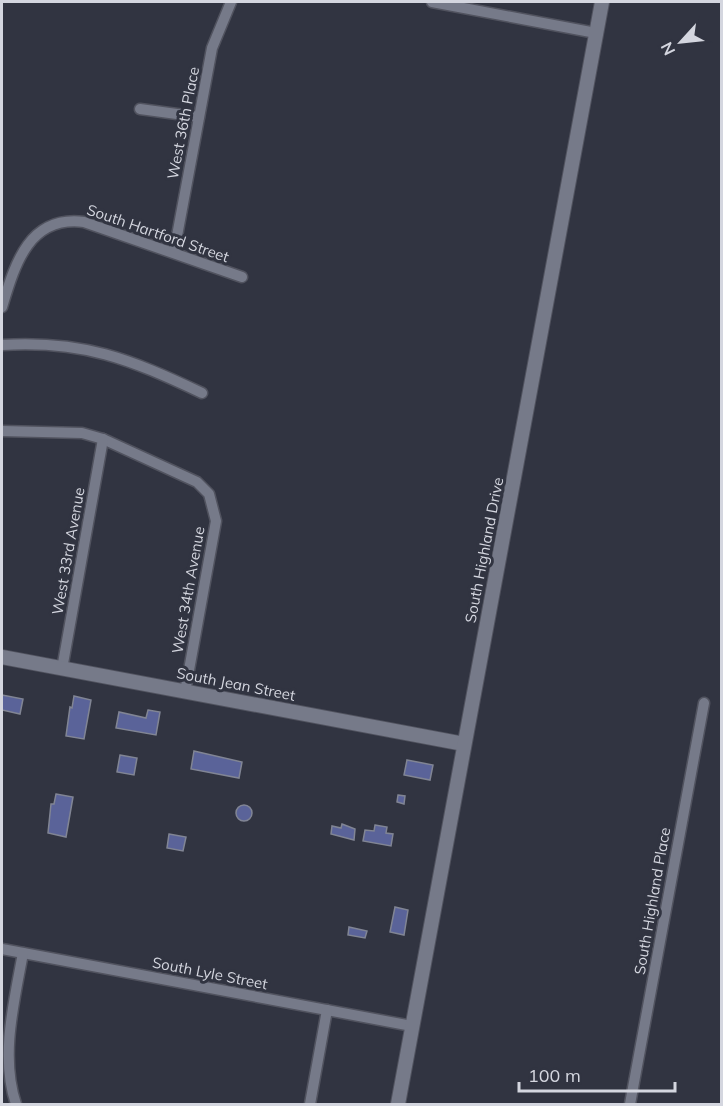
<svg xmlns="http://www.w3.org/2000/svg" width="723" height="1106" font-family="Mulish,sans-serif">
<rect width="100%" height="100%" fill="#313441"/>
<g fill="#5a6399" stroke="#818594" stroke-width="1.5">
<polygon points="2,695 23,699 20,714 2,710"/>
<polygon points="74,696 91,700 84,739 66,736 70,707 72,708"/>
<polygon points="148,710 160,712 156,735 116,728 119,712 146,718"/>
<polygon points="194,751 242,762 239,778 191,769"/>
<polygon points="120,755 137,758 134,775 117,772"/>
<polygon points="407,760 433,765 430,780 404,775"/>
<polygon points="56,794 73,797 66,837 48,833 51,804 54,804"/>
<polygon points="398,795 405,796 404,804 397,802"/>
<circle cx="244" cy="813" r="8"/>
<polygon points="342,824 355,829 354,840 331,834 332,826 341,828"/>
<polygon points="375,825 387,827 386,833 393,834 391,846 363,841 365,830 374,831"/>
<polygon points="169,834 186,837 183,851 167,848"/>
<polygon points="395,907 408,910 404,935 390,932"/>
<polygon points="349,927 367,931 365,938 348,935"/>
</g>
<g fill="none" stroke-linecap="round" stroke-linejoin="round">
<defs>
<g id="minor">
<polyline points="432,2 596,33"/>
<polyline points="140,109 199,117"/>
<polyline points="174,252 212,48 231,2"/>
<path d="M2 307C15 264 29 215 84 222L242 277"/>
<path d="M2 345C83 340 130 359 202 393"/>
<polyline points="2,431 82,433 103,439 197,482 209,494 216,521 185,692"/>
<polyline points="62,669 103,439"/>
<polyline points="2,949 412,1026"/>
<path d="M16 1104C0 1057 14 1002 23 953"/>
<polyline points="310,1104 327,1010"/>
<polyline points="630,1104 704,703"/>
</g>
<g id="tertiary">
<polyline points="2,657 464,744"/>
<polyline points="398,1104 602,2"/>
</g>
</defs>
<use href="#minor" stroke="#51535f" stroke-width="13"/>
<use href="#tertiary" stroke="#51535f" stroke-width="16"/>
<use href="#minor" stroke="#767a89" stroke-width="10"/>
<use href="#tertiary" stroke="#767a89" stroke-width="14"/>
</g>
<g text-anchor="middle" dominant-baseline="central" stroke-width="6" stroke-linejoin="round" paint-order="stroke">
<g font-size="15" fill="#d4d6df" stroke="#313441">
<text transform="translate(183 123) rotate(-79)">West 36th Place</text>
<text transform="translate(158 233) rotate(19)">South Hartford Street</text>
<text transform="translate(484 550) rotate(-79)">South Highland Drive</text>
<text transform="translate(68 551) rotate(-80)">West 33rd Avenue</text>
<text transform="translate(188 590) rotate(-80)">West 34th Avenue</text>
<text transform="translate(236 684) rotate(11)">South Jean Street</text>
<text transform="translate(652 901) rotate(-80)">South Highland Place</text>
<text transform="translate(210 973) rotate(11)">South Lyle Street</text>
</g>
</g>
<rect width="723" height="1106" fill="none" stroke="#d4d6df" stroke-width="6"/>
<g transform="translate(681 42) rotate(243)" stroke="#313441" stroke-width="4.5" paint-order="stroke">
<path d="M0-4.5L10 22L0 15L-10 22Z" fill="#d4d6df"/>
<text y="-9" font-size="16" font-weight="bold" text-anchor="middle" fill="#d4d6df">N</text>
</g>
<path d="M519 1082v9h156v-9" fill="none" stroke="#d4d6df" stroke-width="3"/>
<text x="528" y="1082" font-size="18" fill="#d4d6df" stroke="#313441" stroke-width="4.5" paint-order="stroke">100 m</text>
</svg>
